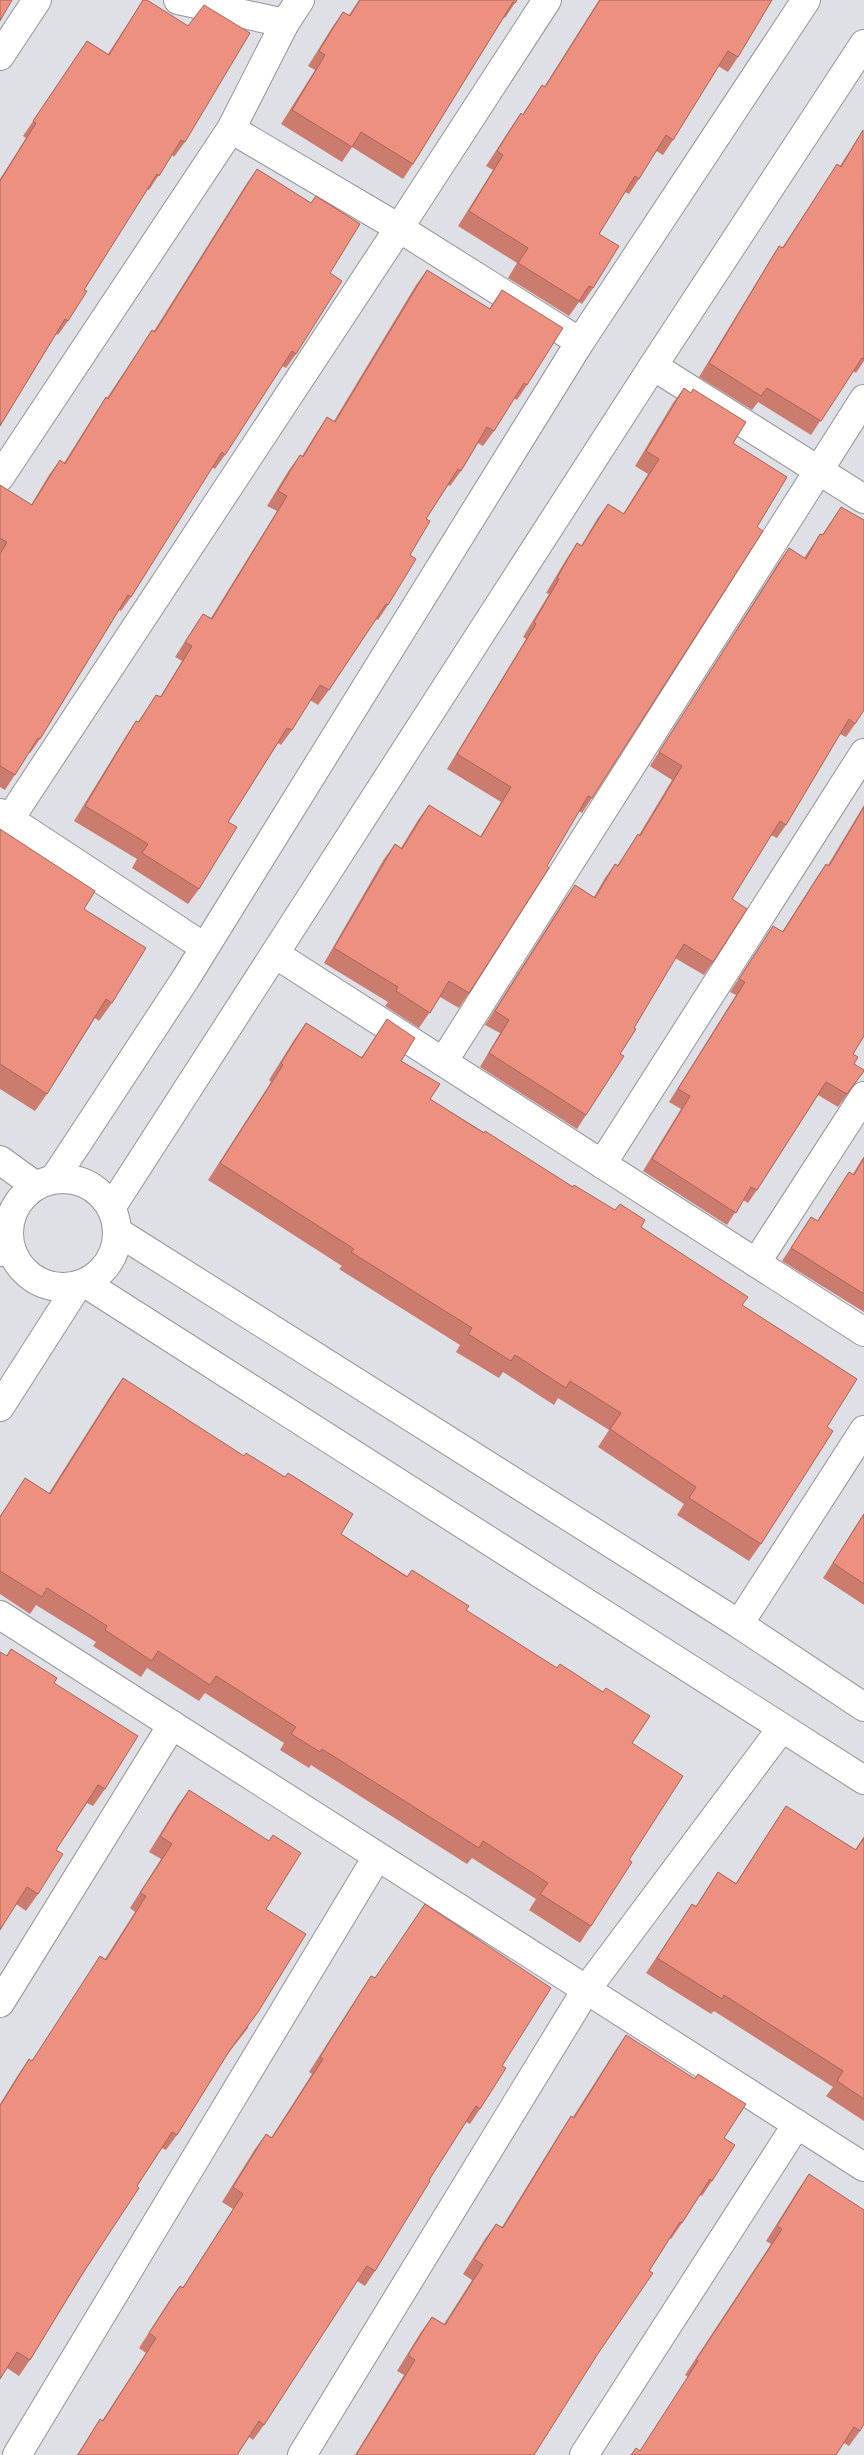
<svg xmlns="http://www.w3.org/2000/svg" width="864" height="2455" font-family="Raleway,sans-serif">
<rect width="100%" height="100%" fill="#dfdfe6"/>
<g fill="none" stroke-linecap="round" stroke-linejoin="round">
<defs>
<g id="street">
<polyline points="178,0 285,23"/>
<polyline points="0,56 37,0"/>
<polyline points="231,129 399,228 580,342"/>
<polyline points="653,366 864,499"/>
<polyline points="0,477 231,129 285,23 300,0"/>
<polyline points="0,813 204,947"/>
<polyline points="9,820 399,228 547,0"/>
<polyline points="275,954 864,1332"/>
<polyline points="443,1062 864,399"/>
<polyline points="602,1164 864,753"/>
<polyline points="54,1179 186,978 580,342 806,0"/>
<polyline points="111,1208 653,366 864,44"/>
<polyline points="0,1252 9,1241"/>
<polyline points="756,1263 864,1096"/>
<polyline points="0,1407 78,1285"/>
<polyline points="0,1615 864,2167"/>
<polyline points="739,1624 864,1430"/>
<polyline points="0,2003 172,1725"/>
<polyline points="17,2455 377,1857"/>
<polyline points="302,2455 586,1990 781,1729"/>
<polyline points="584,2455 797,2124"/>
</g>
<g id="secondary">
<polyline points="0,1160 36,1186"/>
<circle cx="63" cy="1233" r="54"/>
<polyline points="118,1232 739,1624 864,1707"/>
<polyline points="85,1283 864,1780"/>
</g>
</defs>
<use href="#street" stroke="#939499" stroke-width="30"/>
<use href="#secondary" stroke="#939499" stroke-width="30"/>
<use href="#street" stroke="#fff" stroke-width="28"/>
<use href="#secondary" stroke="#fff" stroke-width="28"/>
</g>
<g fill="#cc7c6e">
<polygon points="143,0 185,142 174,157 172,155 149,190 147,189 84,290 68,321 58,335 56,334 0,426 0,179 26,138 23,136 87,41 108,54"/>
<polygon points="359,0 517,0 505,18 504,17 413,164 403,179 352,147 342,162 281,124 315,70 308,66 333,26 343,12 349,15"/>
<polygon points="599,0 772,0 738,57 728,72 718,66 673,140 663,155 656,151 639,179 629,194 625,192 599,234 593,288 582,304 579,302 569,316 508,278 517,263 458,226 493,170 486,166 510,129 521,113 522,115 542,85 544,87"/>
<polygon points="863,130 864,361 856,373 853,371 811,435 758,402 752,410 699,377 770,260 779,246 782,248 828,178 837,164 840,166 854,144"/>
<polygon points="257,169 311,203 316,196 330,273 296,354 286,368 282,366 225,455 215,469 212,467 131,597 121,611 119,610 40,739 30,753 29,753 5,790 0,787 0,485 31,505 49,475 60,460 64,463 96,412 106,397 107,398 152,330 154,331 247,183"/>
<polygon points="427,270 489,309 502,290 527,385 517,400 514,398 494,431 483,446 478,443 461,471 450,486 448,485 426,519 388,605 378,620 376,619 329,690 318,705 310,700 292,730 281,745 278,743 228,822 199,889 188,904 132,868 137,859 74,821 126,736 136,721 138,722 156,695 160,697 182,661 175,657 193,629 203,614 211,618 277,511 267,506 289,470 300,455 302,456 317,432 327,417 334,421 416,285"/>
<polygon points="684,388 733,443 592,798 582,813 579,811 469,993 459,1008 440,997 419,1028 385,1006 388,1002 324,963 384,859 395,844 401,848 418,820 429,805 480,837 501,802 447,769 526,639 523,637 549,594 546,593 567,558 577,543 581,546 597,519 608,504 623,514 648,474 635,466 673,403"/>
<polygon points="841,507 855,724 846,737 840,734 786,825 777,838 771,835 732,899 713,962 704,975 675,958 634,1028 620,1054 586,1115 577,1129 480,1067 500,1033 485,1025 565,899 575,885 594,897 605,878 615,864 617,866 638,834 639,835 672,780 650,766 779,562 789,548 804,558 820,534 822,535"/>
<polygon points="864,805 864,1036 853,1054 854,1064 864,1071 838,1107 818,1095 757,1190 748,1203 743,1200 727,1225 643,1171 681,1109 669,1102 736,995 730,992 773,926 782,932 817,877 826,864 828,865"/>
<polygon points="0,829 84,909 112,1003 99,1021 95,1018 47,1094 35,1111 0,1089"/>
<polygon points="387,1019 401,1061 430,1099 573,1187 641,1227 742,1305 827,1427 761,1544 749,1561 677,1515 684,1504 598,1447 609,1430 558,1398 554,1405 503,1372 499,1378 456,1352 460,1345 339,1269 342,1266 208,1180 271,1082 269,1080 294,1040 306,1023 361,1058"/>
<polygon points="864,1156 864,1312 782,1261 811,1217 817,1221 849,1172 853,1174"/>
<polygon points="123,1378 341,1534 407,1576 466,1610 632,1743 629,1860 591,1926 580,1943 529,1910 536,1899 472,1858 467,1864 311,1765 309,1768 280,1750 284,1743 205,1693 199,1701 147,1668 141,1677 93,1646 96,1642 36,1605 30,1614 0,1594 0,1516 25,1478 49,1493 111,1395"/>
<polygon points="864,1513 864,1605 823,1578"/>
<polygon points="11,1649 54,1683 105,1789 93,1806 87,1803 56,1850 38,1894 26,1911 16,1904 6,1656"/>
<polygon points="189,1790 266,1909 248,2028 226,2056 177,2135 166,2150 162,2148 137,2186 30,2360 19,2376 7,2368 0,2379 0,2104 18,2075 29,2059 32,2061 100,1956 105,1959 135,1912 130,1908 161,1859 149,1852 178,1805"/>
<polygon points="786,1806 855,1850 864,1836 864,2121 826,2096 833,2087 714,2011 711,2014 646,1973 692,1904 696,1906 718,1872 736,1883 776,1821"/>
<polygon points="425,1904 502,2066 480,2109 470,2124 466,2122 429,2180 375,2271 365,2286 357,2281 264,2425 253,2440 249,2437 237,2455 77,2455 100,2419 102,2421 146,2353 139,2348 169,2301 180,2286 183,2287 233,2209 222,2202 255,2149 266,2134 271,2138 312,2074 309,2072 361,1991 371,1976 375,1978"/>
<polygon points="626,2035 724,2138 712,2181 702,2196 700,2195 682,2223 671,2239 670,2238 534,2455 355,2455 404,2375 397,2371 421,2332 432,2317 444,2324 472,2280 463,2274 485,2239 496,2224 502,2227 561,2131 571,2116 573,2117 615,2051"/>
<polygon points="809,2174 860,2431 849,2446 844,2443 640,2451 688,2377 685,2375 771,2244 766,2241 798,2190"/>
</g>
<g fill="#ed9080" stroke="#a6655a">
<polygon points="0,0 12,0 0,21"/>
<polygon points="143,0 147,0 188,26 204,5 250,33 185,142 181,140 159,176 157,174 84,290 87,291 68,321 65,319 0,426 0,181 36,123 33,121 87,41 109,55"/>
<polygon points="360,0 517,0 515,3 513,2 413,164 361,132 352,147 292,110 325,55 319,51 343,12 350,16"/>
<polygon points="600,0 772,0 738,57 728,51 673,140 666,135 639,179 635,176 599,234 619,246 593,288 589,286 579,301 518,263 528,248 469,211 503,155 497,151 521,113 523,115 542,85 545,87"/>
<polygon points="863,130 864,359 862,358 821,421 767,388 761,396 709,363 779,246 783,248 837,164 841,167"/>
<polygon points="257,169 311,203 316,196 360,224 330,273 342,281 296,354 292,351 225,455 222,452 131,597 128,595 40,739 38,738 15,775 0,766 0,554 7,542 0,538 0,485 32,505 60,460 65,464 106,397 108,399 152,330 155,332"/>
<polygon points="427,270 490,309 502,290 563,328 527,385 524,383 494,431 487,427 461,471 458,469 426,519 430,521 410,555 416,559 388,605 386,604 329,690 320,685 292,730 287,728 228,822 237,827 199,889 142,853 148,844 85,806 136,721 139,722 156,695 161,697 192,646 185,642 203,614 212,619 287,496 278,491 300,455 303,457 327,417 335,422"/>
<polygon points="684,388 691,393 693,389 746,422 733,443 787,477 757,527 763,531 592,798 588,796 547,866 549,868 469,993 449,981 430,1013 396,991 398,987 334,948 395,844 402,849 429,805 481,837 511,787 457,754 536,624 534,622 559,579 557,578 577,543 582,546 608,504 624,514 659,459 646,451"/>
<polygon points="841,507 864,520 864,710 855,724 849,719 786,825 780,821 732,899 747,909 713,962 684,944 634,1028 636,1029 620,1054 624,1056 586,1115 489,1053 509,1020 495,1011 575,885 595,898 615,864 618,866 638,834 640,836 682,766 659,752 789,548 806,559 820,534 823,535"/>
<polygon points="864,807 864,1036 853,1054 858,1057 854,1064 864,1070 864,1071 847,1094 826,1082 757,1190 751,1187 736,1213 652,1159 690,1096 678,1089 745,982 739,979 773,926 783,932 826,864 829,866"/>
<polygon points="0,829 95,891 84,909 146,948 112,1003 106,999 47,1094 0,1064"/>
<polygon points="387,1019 415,1038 401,1061 440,1084 430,1099 484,1133 485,1131 573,1187 574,1185 615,1210 620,1204 645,1220 641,1227 748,1297 742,1305 857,1379 827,1427 833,1431 761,1544 689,1498 696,1487 610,1429 621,1413 570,1381 566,1388 515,1355 511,1361 468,1334 472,1328 351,1252 354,1249 220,1163 283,1065 281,1063 306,1023 362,1058"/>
<polygon points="864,1158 864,1294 791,1248 811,1217 818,1221 849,1172 854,1175"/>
<polygon points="123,1378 244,1456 246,1453 285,1477 288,1473 353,1514 341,1534 407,1577 412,1570 469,1606 466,1610 557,1668 560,1664 603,1692 606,1688 650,1716 632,1743 683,1776 629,1860 632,1862 591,1926 540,1894 548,1883 483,1841 479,1848 322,1749 320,1752 291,1734 296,1727 216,1676 210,1685 158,1651 152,1661 105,1630 107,1626 47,1588 42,1597 0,1571 0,1517 25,1478 50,1494"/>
<polygon points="864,1514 864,1584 833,1563"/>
<polygon points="11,1649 57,1678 54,1683 138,1736 105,1789 98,1785 56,1850 63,1854 38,1894 27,1887 0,1930 0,1652 7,1656"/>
<polygon points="189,1790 269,1841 273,1835 301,1853 266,1909 306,1934 258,2012 230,2050 177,2135 172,2132 137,2186 139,2188 81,2276 30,2360 17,2352 0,2379 0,2106 29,2059 32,2061 100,1956 106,1960 146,1896 140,1893 172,1844 160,1836"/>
<polygon points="786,1806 856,1850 864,1838 864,2099 837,2081 843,2071 724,1995 722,1999 657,1958 692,1904 696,1907 718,1872 736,1884"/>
<polygon points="425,1904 551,1988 502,2066 506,2068 480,2109 476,2106 429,2180 430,2181 375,2271 367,2266 264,2425 259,2421 237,2455 78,2455 100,2419 103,2421 156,2338 149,2333 180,2286 183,2288 243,2194 233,2187 266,2134 272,2138 323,2059 320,2057 371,1976 375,1978"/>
<polygon points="626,2035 695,2079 698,2074 746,2104 724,2138 735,2145 712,2181 710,2179 682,2223 680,2222 649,2271 653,2273 597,2355 534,2455 356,2455 415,2360 408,2355 432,2317 445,2325 483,2265 474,2259 496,2224 503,2228 571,2116 574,2118"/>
<polygon points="809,2174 864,2210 864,2424 860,2431 854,2427 836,2455 631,2455 636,2448 640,2451 698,2361 696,2360 782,2229 777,2226"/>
</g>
</svg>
